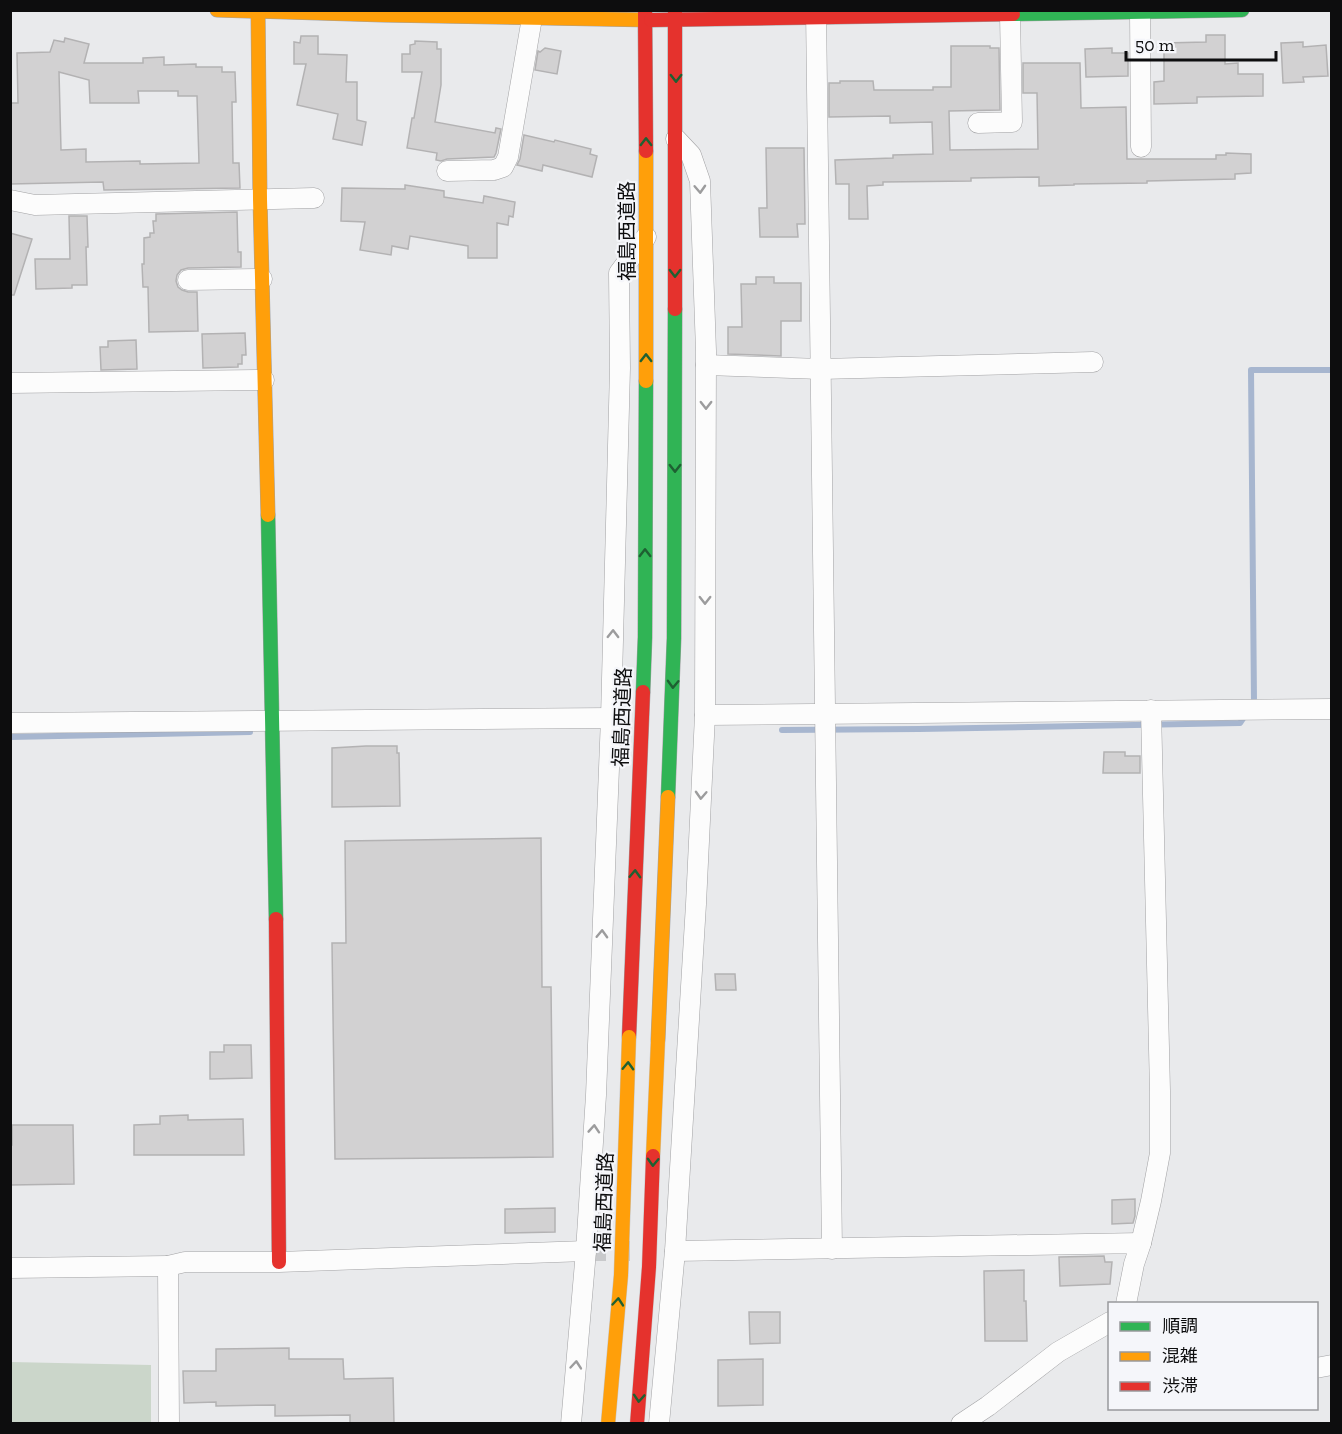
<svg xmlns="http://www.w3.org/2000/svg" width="1342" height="1434" font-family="'Zilla Slab','Noto Sans JP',serif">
<rect width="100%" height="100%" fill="#e9eaec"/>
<polygon fill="#cbd6ca" points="11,1362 151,1365 151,1423 11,1423"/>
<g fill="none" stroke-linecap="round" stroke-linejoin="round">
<g stroke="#a7b6cf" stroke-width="6">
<polyline points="1252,705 1254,702 1251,370 1332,370"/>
<polyline points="782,730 919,729 1240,723 1246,714"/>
<polyline points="10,737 250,732"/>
</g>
</g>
<g fill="#d2d1d2" stroke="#b3b2b3" stroke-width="1.5" fill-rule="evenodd">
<polygon points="1206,35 1225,35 1225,64 1238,63 1238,74 1263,74 1263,96 1197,97 1197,103 1154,104 1154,82 1164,81 1164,43 1206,42"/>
<polygon points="301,36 318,36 318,54 347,55 346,82 357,82 357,120 366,122 362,145 333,139 338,114 297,105 306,64 294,64 294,42 300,43"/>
<path d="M65 38 89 44 84 63H143V58L164 57V65L196 64V67H222V72H235L236 102H232L233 163H239L240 188 104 190 103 182 10 184V103H18L17 53 50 52 54 40 64 42ZM59 72 89 80 90 103H139L138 91H178V96H197L199 163 140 164V161L86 162V149L61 150Z"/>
<polygon points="415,41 437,42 437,49 441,49 441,85 435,122 495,133 496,128 501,129 496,153 494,157 447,159 441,161 436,160 437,153 407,148 412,118 414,118 422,72 402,72 402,54 410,54 410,45 415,44"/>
<polygon points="1303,42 1303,47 1326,45 1328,76 1303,77 1304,82 1283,83 1281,43"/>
<polygon points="951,46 990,46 990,48 999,48 1000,110 949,111 950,150 1038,149 1037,93 1023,93 1023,63 1080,63 1081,108 1126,107 1127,159 1216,159 1216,155 1226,155 1226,153 1251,154 1251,173 1235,174 1235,179 1147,181 1147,183 1074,184 1074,185 1039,186 1039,177 971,178 971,181 883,182 883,185 867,186 868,219 849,219 849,184 836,184 835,160 893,158 893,155 933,154 932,122 890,123 890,116 829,117 829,83 840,83 840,81 873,81 874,90 933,90 933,87 951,87"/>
<polygon points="545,48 561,51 557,74 535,70 538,51 540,52"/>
<polygon points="1112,48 1112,53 1128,53 1128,76 1086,77 1085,49"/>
<polygon points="524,135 554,142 555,140 591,149 590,154 597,156 592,177 543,165 542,171 517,165 520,159"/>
<polygon points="766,148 804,148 805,224 797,224 798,237 760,237 759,208 767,208"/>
<polygon points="405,185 444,191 444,197 483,203 484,196 515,202 513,217 509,216 508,225 497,223 497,258 468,258 468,246 410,236 408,249 392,246 391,255 360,250 365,222 341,221 342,188 405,189"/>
<polygon points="237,212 238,252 241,252 241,267 188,268 181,270 177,275 176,281 178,287 182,290 188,292 197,292 198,331 149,332 148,287 143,287 142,264 144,264 144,238 150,237 150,233 154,233 153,221 156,221 156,214"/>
<polygon points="69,216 87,216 88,247 86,247 87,285 72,285 72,288 36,289 35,259 70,259"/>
<polygon points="10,233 32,239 14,295 10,295"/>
<polygon points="756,277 774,277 774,283 801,283 801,321 781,321 781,356 728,354 728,327 742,327 741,284 756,284"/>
<polygon points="245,333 246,355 242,355 242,364 238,364 238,367 203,368 202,334"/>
<polygon points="136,340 137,369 101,370 100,347 108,347 108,341"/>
<polygon points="366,746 397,746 397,753 399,753 400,806 332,807 332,748"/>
<polygon points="1104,752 1125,752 1125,756 1140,756 1140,773 1103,773"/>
<polygon points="541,838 542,987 551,987 553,1157 335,1159 332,943 346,943 345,841"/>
<polygon points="715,974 735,974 736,990 716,990"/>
<polygon points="224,1045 251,1045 252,1078 210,1079 210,1052 224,1052"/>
<polygon points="188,1115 188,1120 243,1119 244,1155 134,1155 134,1125 160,1124 160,1116"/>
<polygon points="12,1125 73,1125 74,1184 10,1185 10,1145 12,1145"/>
<polygon points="1135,1199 1135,1216 1133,1223 1112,1224 1112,1200"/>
<polygon points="555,1208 555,1232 505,1233 505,1209"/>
<polygon points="1104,1256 1105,1262 1112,1262 1110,1284 1060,1286 1059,1257"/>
<polygon points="1024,1270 1024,1301 1026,1301 1027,1341 985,1341 984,1271"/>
<polygon points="749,1312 780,1312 780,1343 750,1344"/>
<polygon points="289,1348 289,1359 343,1359 344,1379 393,1378 394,1424 350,1424 350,1415 275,1416 275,1405 216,1406 216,1402 184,1403 183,1371 216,1371 216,1349"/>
<polygon points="763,1359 763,1405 718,1406 718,1360"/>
</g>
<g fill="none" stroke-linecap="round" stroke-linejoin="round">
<polyline stroke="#c8c9cb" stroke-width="20" stroke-dasharray="20 10" stroke-linecap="butt" points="586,1251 630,1251"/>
<defs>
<g id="street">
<polyline points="816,10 832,1249"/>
<polyline points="1140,12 1141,147"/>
<polyline points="978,123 1012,122 1010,15"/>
<polyline points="447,171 494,170 503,167 508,157 532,18"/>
<polyline points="10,200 35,205 314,198"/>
<polyline points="188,280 262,279"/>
<polyline points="706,365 821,369 1093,362"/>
<polyline points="10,383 264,380"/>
<polyline points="705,715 1332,709"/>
<polyline points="10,723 611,718"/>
<polyline points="1141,1243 1151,1201 1160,1153 1160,1091 1151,710"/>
<polyline points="675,1251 1141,1243 1134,1264 1126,1304"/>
<polyline points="10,1268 168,1266"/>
<polyline points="1316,1368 1332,1365"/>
<polyline points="169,1424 168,1266 185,1262 279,1262 586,1251"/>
<polyline points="571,1424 586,1251 596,1095 611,718 620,368 619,273 646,237"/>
<polyline points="659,1424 675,1251 696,904 705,715 706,351 700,181 691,155 676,139"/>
<polyline points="961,1424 988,1406 1058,1352 1110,1322"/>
</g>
<g id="fast">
<polyline points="1013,14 1242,10"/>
<polyline points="268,515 276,919"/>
<polyline points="643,692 645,637 646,381"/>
<polyline points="668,797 674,638 675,309"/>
</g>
<g id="slow">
<polyline points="217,10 383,15 651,20"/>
<polyline points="258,11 260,199 268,515"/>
<polyline points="646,151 646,381"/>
<polyline points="658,1040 668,797"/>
</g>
<g id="jam">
<polyline points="645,10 646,151"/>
<polyline points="651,20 1013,14"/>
<polyline points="675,309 675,10"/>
<polyline points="276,919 279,1262"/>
<polyline points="629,1037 643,692"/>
</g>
</defs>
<use href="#street" stroke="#a2a2a4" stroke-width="21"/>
<use href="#fast" stroke="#a2a2a4" stroke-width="15"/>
<use href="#slow" stroke="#a2a2a4" stroke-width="15"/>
<use href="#jam" stroke="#a2a2a4" stroke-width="15"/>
<use href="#street" stroke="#fcfcfc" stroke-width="20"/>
<use href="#fast" stroke="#30b455" stroke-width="14"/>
<use href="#slow" stroke="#ff9f0a" stroke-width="14"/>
<use href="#jam" stroke="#e5322d" stroke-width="14"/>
<defs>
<g id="slow-bridge">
<polyline points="653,1156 658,1040"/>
<polyline points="608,1424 621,1275 629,1037"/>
</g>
<polyline id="jam-bridge" points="637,1424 649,1267 653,1156"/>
</defs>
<use href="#slow-bridge" stroke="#c7c7c8" stroke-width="15" stroke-linecap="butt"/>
<use href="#jam-bridge" stroke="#c7c7c8" stroke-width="15" stroke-linecap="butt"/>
<use href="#slow-bridge" stroke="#ff9f0a" stroke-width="14"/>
<use href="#jam-bridge" stroke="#e5322d" stroke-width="14"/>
</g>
<defs><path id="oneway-chevron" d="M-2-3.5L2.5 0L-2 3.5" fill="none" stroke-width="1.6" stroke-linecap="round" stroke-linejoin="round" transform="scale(1.5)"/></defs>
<g stroke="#1e6032">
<use href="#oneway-chevron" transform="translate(676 78) rotate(90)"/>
<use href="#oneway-chevron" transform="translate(646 142) rotate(-90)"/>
<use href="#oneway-chevron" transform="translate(675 273) rotate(90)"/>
<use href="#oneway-chevron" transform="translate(646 358) rotate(-90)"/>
<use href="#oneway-chevron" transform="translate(675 468) rotate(90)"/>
<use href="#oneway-chevron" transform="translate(645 553) rotate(-90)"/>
<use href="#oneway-chevron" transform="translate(673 684) rotate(92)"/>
<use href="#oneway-chevron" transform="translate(635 874) rotate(-88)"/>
<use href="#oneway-chevron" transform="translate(628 1066) rotate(-88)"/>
<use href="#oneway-chevron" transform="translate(653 1162) rotate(92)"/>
<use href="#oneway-chevron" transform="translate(618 1302) rotate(-85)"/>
<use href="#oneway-chevron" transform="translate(639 1398) rotate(94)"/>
</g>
<g stroke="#9c9c9d">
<use href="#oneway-chevron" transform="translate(700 189) rotate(87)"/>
<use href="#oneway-chevron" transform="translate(706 405) rotate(90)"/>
<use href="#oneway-chevron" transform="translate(705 600) rotate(90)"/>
<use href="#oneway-chevron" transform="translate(613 634) rotate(-89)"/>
<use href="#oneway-chevron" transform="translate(701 795) rotate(93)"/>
<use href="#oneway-chevron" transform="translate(602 934) rotate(-88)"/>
<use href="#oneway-chevron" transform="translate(594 1129) rotate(-86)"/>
<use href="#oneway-chevron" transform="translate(576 1365) rotate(-85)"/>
</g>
<g text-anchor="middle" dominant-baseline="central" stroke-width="4.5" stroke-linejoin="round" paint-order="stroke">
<g font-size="20" fill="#0d0d0e" stroke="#f5f6fa">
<text transform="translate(627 231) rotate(-90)">福島西道路</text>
<text transform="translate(622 717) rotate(-88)">福島西道路</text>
<text transform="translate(604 1202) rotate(-88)">福島西道路</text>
</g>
</g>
<rect width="1342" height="1434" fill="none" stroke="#0d0d0e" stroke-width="24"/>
<rect x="1108" y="1302" width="210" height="108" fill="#f5f6fa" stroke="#98999c" stroke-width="1.5"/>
<rect x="1120" y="1322" width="30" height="9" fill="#30b455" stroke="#98999c" stroke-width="1.5"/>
<text x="1162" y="1332" font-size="18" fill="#0d0d0e">順調</text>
<rect x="1120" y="1352" width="30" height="9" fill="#ff9f0a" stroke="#98999c" stroke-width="1.5"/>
<text x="1162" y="1362" font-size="18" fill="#0d0d0e">混雑</text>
<rect x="1120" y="1382" width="30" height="9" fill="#e5322d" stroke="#98999c" stroke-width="1.5"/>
<text x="1162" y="1392" font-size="18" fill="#0d0d0e">渋滞</text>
<path d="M1126 51v9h150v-9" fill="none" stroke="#0d0d0e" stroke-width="3"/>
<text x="1135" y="51" font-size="18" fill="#0d0d0e" stroke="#f5f6fa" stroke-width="4.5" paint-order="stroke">50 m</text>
</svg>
